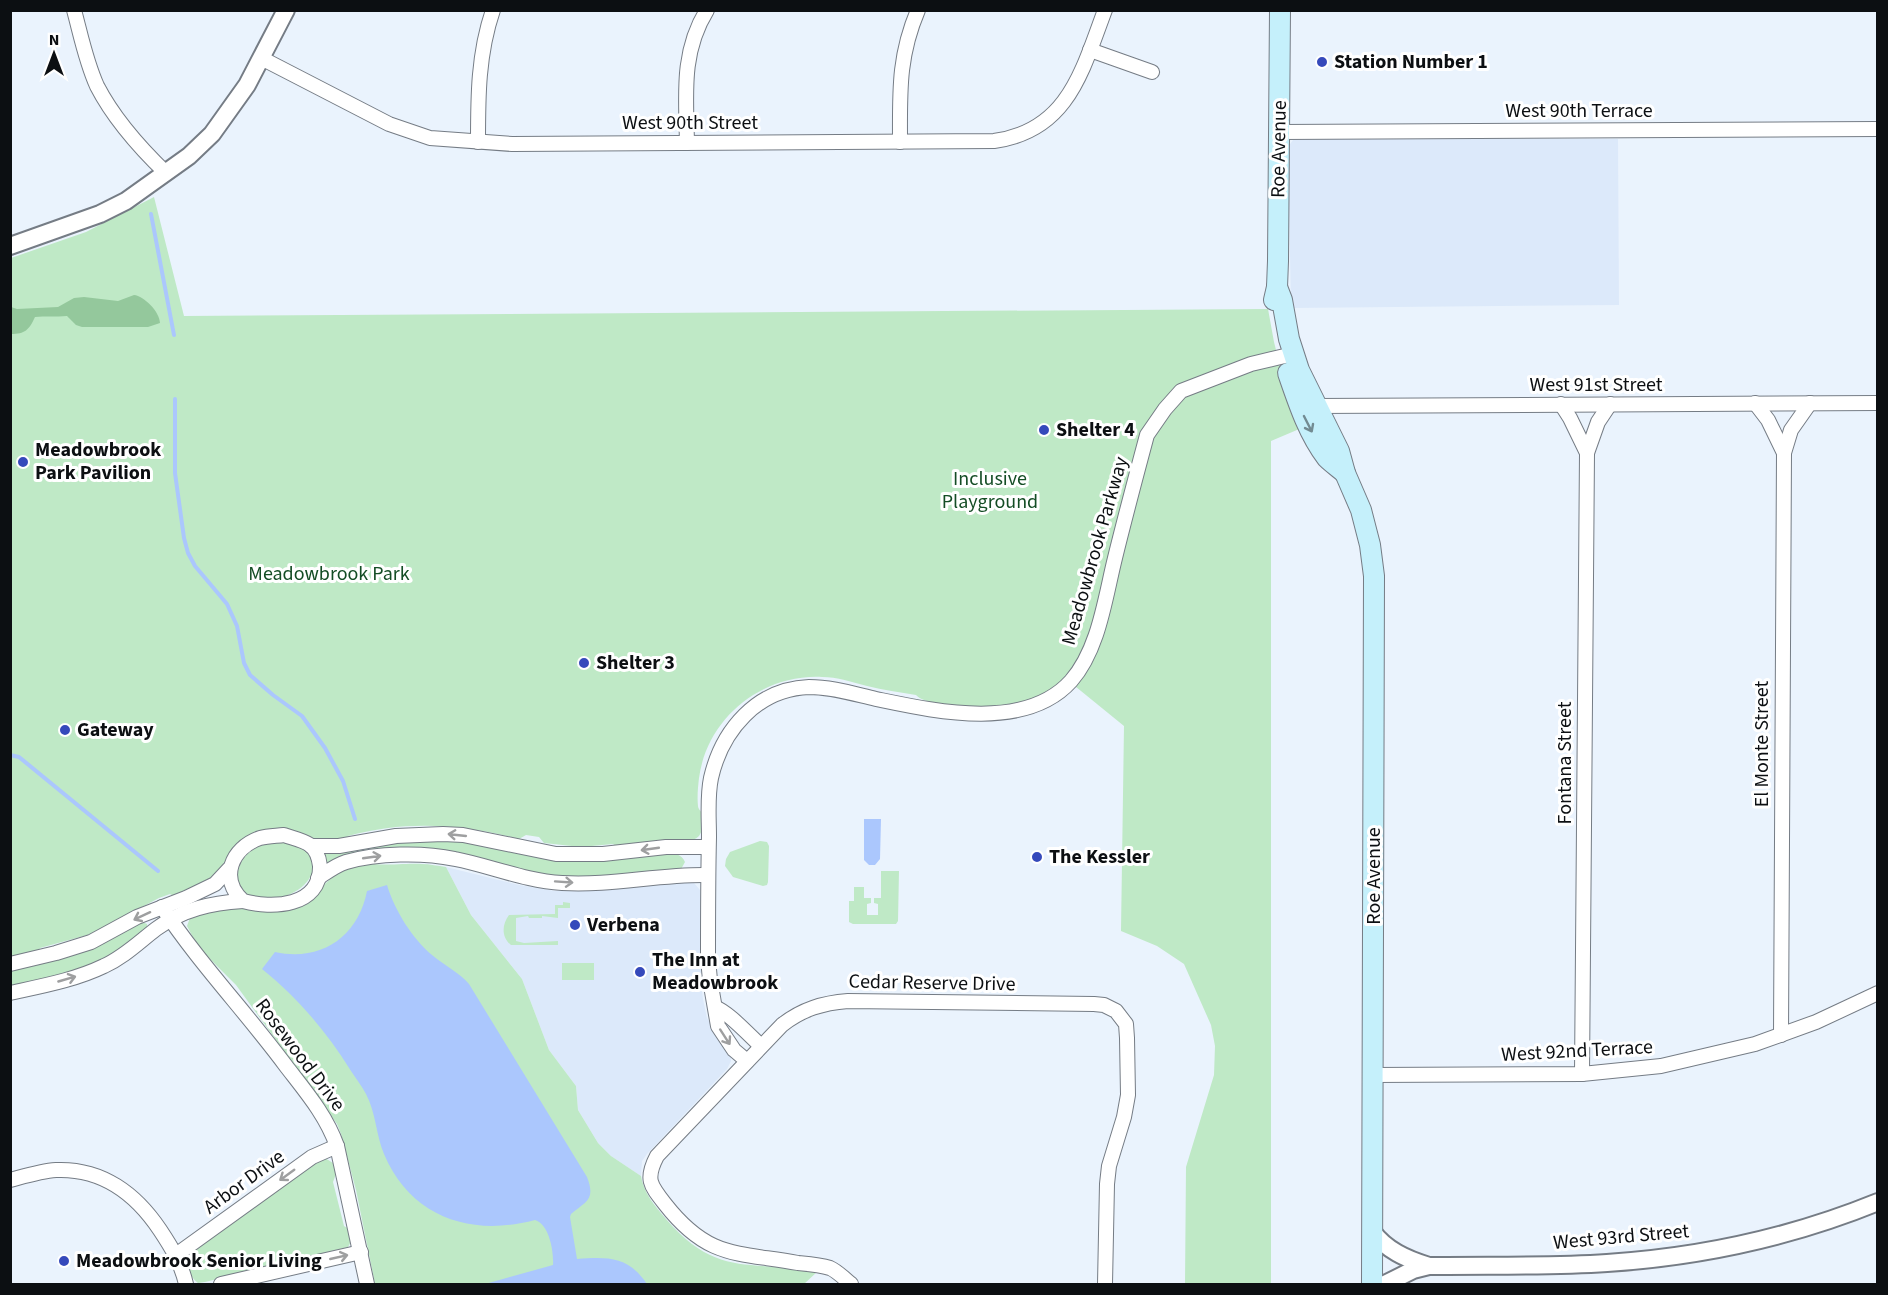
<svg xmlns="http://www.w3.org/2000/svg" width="1888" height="1295" font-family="'Source Sans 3',sans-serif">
<rect width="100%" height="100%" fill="#eaf3fd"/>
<g fill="#dce9fa">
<polygon points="1304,139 1618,139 1619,305 1291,308 1288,147 1293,140"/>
<polygon points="446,867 519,885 555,891 601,890 673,884 678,880 694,883 700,890 701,984 703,999 707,1018 731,1056 731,1061 727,1069 647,1154 642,1161 641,1176 611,1156 598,1143 578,1110 576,1086 549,1050 522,979 471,915"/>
</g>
<g fill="#bfe9c6">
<path d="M154 197 184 316 1268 309 1274 342 1283 378 1304 427 1271 441V1284H1185L1186 1167 1214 1075 1215 1046 1211 1025 1184 964 1157 946 1121 931 1124 726 1065 678C1054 687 1043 695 1030 700 1009 708 931 711 916 695 900 692 883 690 867 686 852 682 837 677 822 677 762 674 707 718 699 778 698 787 697 797 698 806 698 809 701 811 702 813 704 819 703 831 699 836 694 841 688 841 682 840 657 840 643 844 619 848L613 844 581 847 544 843 539 837 526 835 519 839C462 824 406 820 348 836L345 841 325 842 287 830 227 859 211 880 175 897 170 894 159 898 91 934 40 948 38 952 11 960V258L86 232Z"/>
<path d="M414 839 653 854C664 854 680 850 685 862L680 871 583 878 544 876 464 856 325 865 323 854Z"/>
<polygon points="760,841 767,842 769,846 768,882 767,885 763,886 733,877 725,866 726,859 730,852"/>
<path d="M274 842C340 840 315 904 262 898 252 896 245 895 237 888 236 860 246 848 274 842Z"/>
<path d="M366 862C376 867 409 863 422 864 430 864 438 866 446 867L471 915 522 979 549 1050 576 1086 578 1110 598 1143 611 1156 641 1176C644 1193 654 1205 666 1219 718 1279 750 1259 817 1272L804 1284H375L356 1190 341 1134 337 1124 236 985 198 947 187 926 191 915 198 912 243 908 267 912 287 910 310 897 336 874Z"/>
<polygon points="881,871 899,871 898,921 896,924 853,924 849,922 849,901 854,901 854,887 864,887 864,898 871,898 871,903 867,904 867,915 878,915 878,904 874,903 874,898 881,898"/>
<path d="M563 902 570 903V908H558V918L542 916V918H529L528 916 516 918V941L524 943 558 941V945H511C501 937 502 924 509 915L555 914V905H563Z"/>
<polygon points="142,922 147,924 147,930 99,964 11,989 10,969"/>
<rect x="562" y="963" width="32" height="17"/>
<path d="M325 1158 333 1163 336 1174 333 1182 344 1226 349 1229 352 1240 348 1247 205 1282 198 1283C190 1278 186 1265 187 1256L318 1160Z"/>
</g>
<path fill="#94c89c" d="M134 295C144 296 160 312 160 323L148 327H82L76 325 67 316C56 317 45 316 35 317 29 330 25 334 11 334V307L17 309 58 307 74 298 84 297 118 301Z"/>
<g fill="#abc7fd">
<polygon points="864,819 881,819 880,859 875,865 869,865 864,860"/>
<path d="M387 885C395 911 412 938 432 955 444 965 460 973 469 984L587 1177C596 1200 586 1201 571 1214L570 1217 577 1259C608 1257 628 1256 647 1284H485L553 1265C554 1251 549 1224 535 1220 472 1237 411 1218 384 1154 376 1135 376 1113 366 1094 362 1086 356 1079 351 1071 326 1031 298 998 262 969L275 952C321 962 358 937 367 891Z"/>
</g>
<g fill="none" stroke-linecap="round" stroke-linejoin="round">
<g stroke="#abc7fd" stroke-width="4">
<polyline points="151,214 174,335"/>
<polyline points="175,399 175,473 184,538 188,553 195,566 227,604 237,626 244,663 250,675 273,695 302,716 325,748 343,781 355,819"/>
<polyline points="10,755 19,757 158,871"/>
</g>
<defs>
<g id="minor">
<path d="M74 10C81 36 86 62 97 86 114 119 140 148 166 173"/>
<polyline points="1090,50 1152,72"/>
<path d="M263 59 389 124 430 138 512 144 994 141C1068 131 1082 71 1105 10"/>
<polyline points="1280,132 1878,129"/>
<path d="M478 142C478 97 478 54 493 10"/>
<path d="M900 142C900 93 898 57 918 10"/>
<path d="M687 143C686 95 681 52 707 10"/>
<polyline points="1755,403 1768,420 1784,453"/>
<polyline points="1561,404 1570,418 1587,453"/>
<polyline points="1316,406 1878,403"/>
<path d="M284 835C292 838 303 840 310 845 317 850 319 858 320 866 321 907 272 909 243 901 219 879 231 848 260 838 268 836 276 836 284 835Z"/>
<polyline points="311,846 339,846 396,836 443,834 463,835 556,854 603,854 666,847 708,847"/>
<path d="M318 878C327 872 336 865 346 862 377 853 423 852 455 859 491 866 525 881 562 883 611 886 659 874 708 875"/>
<path d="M162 907C199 963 246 1012 286 1066 306 1092 326 1115 337 1146L367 1284"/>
<polyline points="10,964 56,953 91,942 137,917 186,898 215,884 229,869"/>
<path d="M10 993C42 986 75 980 104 966 124 957 139 942 156 929 183 909 211 903 243 901"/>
<path d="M716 1008C727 1011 751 1037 761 1046"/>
<polyline points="1781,1035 1784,453 1791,430 1810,403"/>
<path d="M747 1061 734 1050 718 1026 710 980 708 959C708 919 708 878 709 837 709 818 707 797 711 778 722 730 757 689 809 687 832 687 854 694 876 699 934 711 1025 732 1071 681 1099 649 1105 598 1115 558 1125 517 1136 476 1147 435L1165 409 1181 391 1251 364 1293 354"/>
<polyline points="1582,1074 1587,453 1598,422 1610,404"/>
<polyline points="1373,1075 1582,1074 1661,1066 1755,1044 1816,1022 1878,993"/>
<path d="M10 1180C25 1176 41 1171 56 1170 102 1168 136 1194 160 1230 172 1248 181 1263 186 1284"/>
<polyline points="176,1255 312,1157 337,1146"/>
<polyline points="221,1284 361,1252"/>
<path d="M851 1284C845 1279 837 1271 830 1268 820 1265 808 1264 798 1263 737 1252 708 1259 665 1204 650 1185 645 1179 657 1156L782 1025C802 1009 823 1003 848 1001L1094 1004 1104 1005 1116 1011 1126 1024 1127 1038 1128 1095 1124 1117 1109 1166 1107 1184 1105 1284"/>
</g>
<g id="tertiary">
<polyline points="10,246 100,214 126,201 189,156 212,134 247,85 286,10"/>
<path d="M1372 1231C1386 1250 1406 1259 1429 1266 1488 1265 1548 1267 1607 1263 1699 1257 1792 1237 1878 1202"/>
<polyline points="1385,1284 1413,1270 1429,1266"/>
</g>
<g id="secondary">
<polyline points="1277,287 1282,300 1289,339 1299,370 1339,451 1345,473 1361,510 1370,545 1374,576 1372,1284"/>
<polyline points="1274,300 1277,287 1278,261 1280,10"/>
<path d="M1288 373C1298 402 1308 433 1327 458 1332 463 1339 468 1345 473"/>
</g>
</defs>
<use href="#minor" stroke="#757c85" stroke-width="16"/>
<use href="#tertiary" stroke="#757c85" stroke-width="20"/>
<use href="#secondary" stroke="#757c85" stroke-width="22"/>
<use href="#minor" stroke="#fff" stroke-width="14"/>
<use href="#tertiary" stroke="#fff" stroke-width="16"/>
<use href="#secondary" stroke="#c5f0fb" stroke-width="20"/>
</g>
<defs><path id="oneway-shaft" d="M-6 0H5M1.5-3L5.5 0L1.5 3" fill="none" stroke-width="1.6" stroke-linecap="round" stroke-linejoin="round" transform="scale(1.5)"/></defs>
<use stroke="#728b92" href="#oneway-shaft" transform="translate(1308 424) rotate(63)"/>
<g stroke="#9e9fa0">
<use href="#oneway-shaft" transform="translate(457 835) rotate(-174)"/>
<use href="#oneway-shaft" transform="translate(650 849) rotate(172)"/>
<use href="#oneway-shaft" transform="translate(372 857) rotate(-8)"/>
<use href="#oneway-shaft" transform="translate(564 882) rotate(4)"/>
<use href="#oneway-shaft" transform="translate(142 916) rotate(155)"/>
<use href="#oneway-shaft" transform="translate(67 979) rotate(-16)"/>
<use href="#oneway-shaft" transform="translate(725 1037) rotate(57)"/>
<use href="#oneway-shaft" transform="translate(287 1175) rotate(144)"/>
<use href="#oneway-shaft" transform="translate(339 1257) rotate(-13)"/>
</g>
<g fill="#3549bb" stroke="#fff" stroke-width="2">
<circle cx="1322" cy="62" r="6"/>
<circle cx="1044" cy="430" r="6"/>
<circle cx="23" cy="462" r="6"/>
<circle cx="584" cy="663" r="6"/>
<circle cx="65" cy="730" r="6"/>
<circle cx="1037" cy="857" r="6"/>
<circle cx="575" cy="925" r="6"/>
<circle cx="640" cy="972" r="6"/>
<circle cx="64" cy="1261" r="6"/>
</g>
<g text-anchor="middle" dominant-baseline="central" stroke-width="6" stroke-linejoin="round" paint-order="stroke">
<g font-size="20" font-weight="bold" fill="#0c0f12" stroke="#fff" text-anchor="start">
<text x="1334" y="62">Station Number 1</text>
<text x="1056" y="430">Shelter 4</text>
<text x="35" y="450">Meadowbrook<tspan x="35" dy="23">Park Pavilion</tspan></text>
<text x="596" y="663">Shelter 3</text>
<text x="77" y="730">Gateway</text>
<text x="1049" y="857">The Kessler</text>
<text x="587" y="925">Verbena</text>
<text x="652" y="960">The Inn at<tspan x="652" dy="23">Meadowbrook</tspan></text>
<text x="76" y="1261">Meadowbrook Senior Living</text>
</g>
<g font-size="20" fill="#0c0f12" stroke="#fff">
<text x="1579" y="111">West 90th Terrace</text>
<text x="690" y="123">West 90th Street</text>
<text transform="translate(1279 149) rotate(-89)">Roe Avenue</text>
<text x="1596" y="385">West 91st Street</text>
<text transform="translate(1095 551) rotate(-74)">Meadowbrook Parkway</text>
<text transform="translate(1762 744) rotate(-90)">El Monte Street</text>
<text transform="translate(1565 763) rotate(-90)">Fontana Street</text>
<text transform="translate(1374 876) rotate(-90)">Roe Avenue</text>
<text transform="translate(932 983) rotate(1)">Cedar Reserve Drive</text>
<text transform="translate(1577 1051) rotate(-3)">West 92nd Terrace</text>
<text transform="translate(300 1055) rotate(53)">Rosewood Drive</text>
<text transform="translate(244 1182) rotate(-36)">Arbor Drive</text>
<text transform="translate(1621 1237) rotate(-5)">West 93rd Street</text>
</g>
<g font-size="20" fill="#144d25" stroke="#fff">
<text x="990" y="479">Inclusive<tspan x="990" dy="23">Playground</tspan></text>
<text x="329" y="574">Meadowbrook Park</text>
</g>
</g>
<rect width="1888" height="1295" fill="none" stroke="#0c0f12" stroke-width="24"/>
<g transform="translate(54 54)" stroke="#ffffff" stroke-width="4.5" paint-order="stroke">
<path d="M0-4.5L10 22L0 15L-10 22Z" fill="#0c0f12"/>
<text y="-9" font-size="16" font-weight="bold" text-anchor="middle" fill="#0c0f12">N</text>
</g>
</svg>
